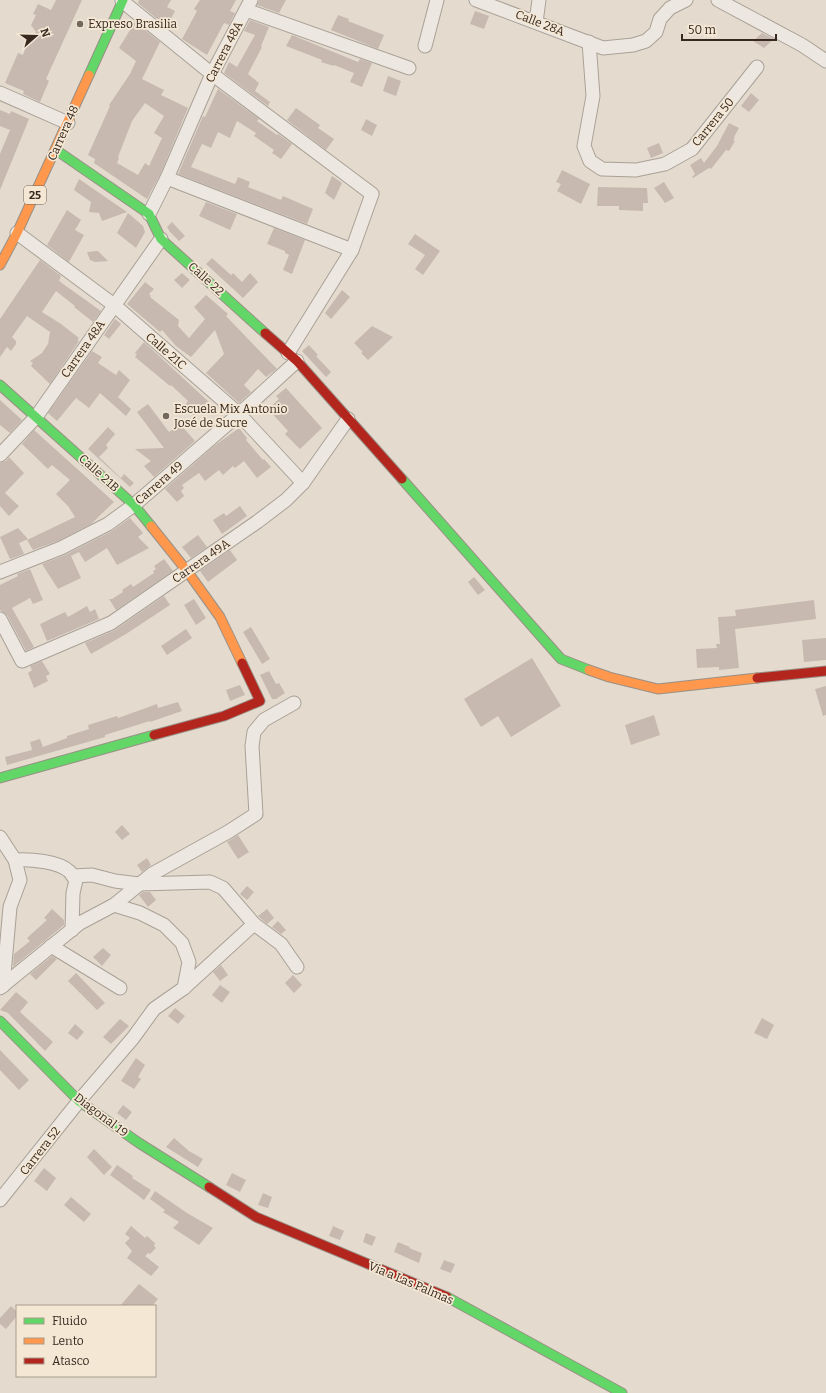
<svg xmlns="http://www.w3.org/2000/svg" width="826" height="1393" font-family="Bitter,serif">
<rect width="100%" height="100%" fill="#e4dbce"/>
<g fill="#c7b9af" fill-rule="evenodd">
<polygon points="56,0 82,0 46,79 49,81 40,102 23,94 24,91 5,83 18,53 23,55 28,40 36,32 31,25 36,15 33,14 38,4 51,10"/>
<polygon points="139,0 171,0 167,7 175,11 168,24 156,18 138,3"/>
<polygon points="200,0 236,0 230,11 235,13 229,25 224,23 207,55 182,39 197,11 194,9"/>
<polygon points="259,0 286,0 279,13 257,5"/>
<polygon points="475,11 489,16 484,29 470,24"/>
<polygon points="338,15 349,19 348,21 384,35 378,49 331,30"/>
<polygon points="250,20 269,27 261,46 262,47 248,74 259,83 255,91 270,102 268,106 224,73 229,62 237,67 255,35 244,31"/>
<path d="M135 22 160 42 142 79 164 90 161 95 188 108 160 175 147 199 94 163 95 159 88 155 110 106 109 105 130 74 136 61 119 48ZM145 103 164 116 154 133 162 138 149 166 145 163 138 175 117 163 119 158 118 157 132 121Z"/>
<polygon points="762,33 774,39 764,48 753,41"/>
<polygon points="292,35 358,62 360,59 372,63 362,87 350,82 354,73 334,65 334,66 321,62 322,60 286,46"/>
<polygon points="388,76 401,81 396,96 383,91"/>
<polygon points="218,89 259,119 257,121 277,135 278,134 292,144 281,159 272,153 274,150 254,136 256,133 237,121 230,138 218,132 211,148 202,144 191,167 235,184 238,177 250,182 248,187 281,200 283,196 313,209 307,224 178,174 203,116 205,117"/>
<polygon points="751,93 759,100 749,112 741,106"/>
<polygon points="296,108 320,125 318,128 334,139 326,150 287,120"/>
<polygon points="0,110 10,114 11,111 29,119 0,190 0,154 10,130 0,126"/>
<polygon points="366,119 377,125 372,136 361,130"/>
<polygon points="729,123 739,128 734,137 735,138 733,140 735,141 729,151 726,150 711,169 709,168 693,178 692,177 695,174 690,165 701,158 704,163 717,146"/>
<polygon points="659,143 663,153 651,158 647,148"/>
<polygon points="562,170 590,184 581,204 557,191 561,184 556,182"/>
<polygon points="332,176 342,183 334,200 325,193"/>
<polygon points="79,179 127,212 102,221 99,213 89,212 91,202 74,190"/>
<polygon points="664,182 674,198 665,203 654,188"/>
<polygon points="598,187 647,188 648,203 643,203 643,211 619,210 619,206 597,206"/>
<polygon points="206,202 237,214 230,230 199,216"/>
<polygon points="67,210 81,220 75,230 84,235 69,262 47,245"/>
<polygon points="128,213 143,226 145,232 136,248 117,233"/>
<polygon points="172,222 185,236 179,241 170,232 167,227"/>
<polygon points="274,228 305,240 292,274 283,270 289,255 285,253 285,251 267,244"/>
<polygon points="415,234 440,251 423,275 415,269 425,255 408,244"/>
<polygon points="96,251 98,251 108,261 95,262 90,260 87,252"/>
<polygon points="212,258 231,275 233,273 242,282 250,273 258,282 243,298 206,264"/>
<polygon points="40,260 61,276 59,281 101,311 93,322 74,307 75,306 56,291 42,312 61,324 79,338 77,340 79,341 50,384 31,366 33,363 30,361 42,353 48,344 50,332 27,316 12,337 16,341 16,344 11,351 7,347 0,357 0,319"/>
<polygon points="182,273 190,280 182,288 174,280"/>
<polygon points="145,282 154,289 149,294 151,296 150,297 179,320 178,326 189,338 205,319 194,307 206,295 228,314 226,316 277,369 266,377 258,369 244,385 251,392 239,403 206,373 224,354 215,330 191,357 176,346 162,330 160,332 127,304"/>
<polygon points="342,290 350,297 331,319 325,313"/>
<polygon points="115,319 121,324 109,339 104,335"/>
<polygon points="372,326 393,337 368,360 361,353 363,352 354,343"/>
<polygon points="144,342 209,402 195,416 184,406 188,401 171,385 170,386 135,357 137,354 135,353"/>
<polygon points="309,345 318,355 316,356 331,372 326,377 302,351"/>
<polygon points="92,351 102,357 98,363 116,375 119,370 130,380 118,397 131,409 126,416 100,393 89,408 76,398 57,421 48,413"/>
<polygon points="286,388 322,428 300,449 285,434 288,431 268,409 279,399 276,396"/>
<polygon points="0,400 22,420 10,433 0,425"/>
<polygon points="148,404 169,432 180,424 195,441 154,477 144,466 151,461 135,449 164,448 137,412"/>
<polygon points="108,427 115,434 106,445 108,448 99,457 121,478 124,474 134,483 130,487 88,449"/>
<polygon points="239,428 247,438 246,440 263,460 264,459 271,467 257,478 244,461 235,468 233,466 223,475 219,470 205,481 199,473 182,485 184,488 181,491 184,496 177,502 165,489 214,446"/>
<polygon points="34,430 114,502 91,524 58,541 33,550 27,540 75,517 68,506 56,494 70,480 52,465 48,469 22,444"/>
<polygon points="9,457 24,473 5,493 19,506 9,516 0,506 0,463 6,461"/>
<polygon points="240,506 247,516 222,534 213,520 224,513 226,516"/>
<polygon points="130,518 143,533 138,537 149,548 117,565 107,548 85,562 79,552 71,556 81,578 58,589 42,564 65,555 112,531"/>
<polygon points="18,528 28,539 19,543 24,554 10,559 0,537"/>
<polygon points="198,535 207,547 191,558 182,547"/>
<polygon points="230,550 237,560 208,582 200,571"/>
<polygon points="164,559 173,571 116,610 109,599 112,599 123,592 122,590 131,584 133,587 154,573 153,571 156,569 154,566"/>
<polygon points="30,569 43,600 33,604 30,598 12,608 34,647 26,651 7,615 0,610 0,585 18,576 17,574"/>
<polygon points="474,577 485,590 478,595 468,582"/>
<polygon points="164,596 170,605 126,634 91,654 85,643 115,630"/>
<polygon points="194,599 206,618 196,625 184,605"/>
<polygon points="814,600 816,619 735,629 739,668 719,670 719,667 697,668 696,649 717,648 716,644 720,644 718,617 736,616 735,610"/>
<polygon points="87,606 90,612 95,609 99,619 47,641 40,624 65,612 68,617"/>
<polygon points="251,627 270,659 262,664 243,632"/>
<polygon points="186,629 192,638 167,655 161,646"/>
<polygon points="826,638 826,660 804,662 802,640"/>
<polygon points="532,658 561,706 511,737 498,716 481,727 464,699"/>
<polygon points="42,661 50,674 46,676 48,681 34,688 28,673 32,670 30,666"/>
<polygon points="269,671 276,684 279,683 285,693 276,699 272,699 260,675"/>
<polygon points="240,685 245,695 230,701 226,690"/>
<polygon points="826,686 826,715 823,716 815,689"/>
<polygon points="178,702 182,711 150,722 150,721 105,735 105,737 7,765 5,757 32,750 30,742 40,739 43,747 67,738 67,736 89,729 88,725 117,716 118,718 157,704 158,708"/>
<polygon points="654,715 660,735 631,745 625,725"/>
<polygon points="122,825 130,834 122,840 115,832"/>
<polygon points="238,835 249,852 238,859 227,842"/>
<polygon points="147,858 151,865 142,872 137,865"/>
<polygon points="247,886 254,892 247,900 240,894"/>
<polygon points="143,892 150,892 156,900 148,907 139,895"/>
<polygon points="52,909 64,920 64,925 13,967 14,954 30,941 27,938 47,920 44,918"/>
<polygon points="267,909 274,918 267,924 258,916"/>
<polygon points="278,921 286,930 281,934 272,927"/>
<polygon points="103,948 111,955 102,966 93,957"/>
<polygon points="52,956 57,959 36,980 30,974"/>
<polygon points="221,965 228,975 220,981 213,972"/>
<polygon points="76,973 105,1003 97,1010 68,981"/>
<polygon points="293,975 302,985 294,993 285,983"/>
<polygon points="220,985 230,992 222,1003 212,995"/>
<polygon points="16,992 28,1002 20,1012 53,1042 45,1051 8,1013 0,1010"/>
<polygon points="175,1008 185,1016 178,1024 168,1016"/>
<polygon points="762,1018 774,1025 767,1039 754,1033"/>
<polygon points="120,1019 129,1026 111,1044 103,1037"/>
<polygon points="75,1024 84,1032 77,1040 68,1033"/>
<polygon points="0,1050 29,1080 19,1090 0,1070"/>
<polygon points="136,1058 145,1065 138,1077 141,1079 134,1089 121,1081"/>
<polygon points="123,1105 132,1112 126,1120 117,1113"/>
<polygon points="174,1138 189,1151 203,1159 198,1167 166,1147"/>
<polygon points="94,1149 112,1167 104,1175 87,1157"/>
<polygon points="117,1165 133,1176 132,1178 151,1190 144,1200 110,1175"/>
<polygon points="44,1168 56,1178 47,1191 34,1181"/>
<polygon points="232,1173 246,1180 240,1192 226,1185"/>
<polygon points="155,1191 187,1213 213,1228 199,1245 173,1228 179,1222 163,1212 165,1210 150,1199"/>
<polygon points="263,1193 272,1197 268,1208 258,1205"/>
<polygon points="71,1197 91,1214 84,1222 64,1205"/>
<polygon points="131,1226 145,1238 147,1236 155,1243 154,1246 156,1248 150,1254 148,1253 145,1256 159,1267 151,1276 127,1258 132,1251 125,1243 130,1238 125,1234"/>
<polygon points="333,1226 344,1231 340,1240 329,1236"/>
<polygon points="366,1233 376,1237 372,1246 363,1242"/>
<polygon points="398,1242 410,1247 409,1248 422,1253 419,1263 394,1252"/>
<polygon points="444,1260 455,1264 451,1273 440,1269"/>
<polygon points="139,1284 158,1299 152,1306 120,1306"/>
<polygon points="11,1306 17,1312 17,1316 6,1329 0,1324 0,1318"/>
</g>
<g fill="none" stroke-linecap="round" stroke-linejoin="round">
<defs>
<g id="street">
<polyline points="476,0 603,48 633,45 646,41 656,32 660,19 670,8 686,0"/>
<polyline points="718,0 802,45 826,61"/>
<polyline points="122,1 212,74 372,194 352,250 288,353"/>
<polyline points="246,10 409,68"/>
<polyline points="536,22 539,0"/>
<polyline points="589,42 593,96 584,146 590,161 602,169 636,170 665,164 692,149 757,67"/>
<polyline points="425,46 437,0"/>
<polyline points="0,93 68,123"/>
<polyline points="167,178 352,250"/>
<polyline points="149,214 167,178 212,74 251,0"/>
<polyline points="17,233 114,305 239,414 303,483"/>
<polyline points="0,455 36,417 161,239"/>
<polyline points="0,572 61,548 108,524 134,505 239,414 297,361"/>
<polyline points="0,619 22,661 111,623 257,522 286,500 303,483 348,419"/>
<polyline points="0,837 15,860 20,880 10,907 3,986"/>
<path d="M15 860C29 859 59 861 70 872 72 875 74 878 76 880L73 893 72 930"/>
<polyline points="73,876 92,875 115,881 139,884 210,882 223,888 254,924 281,944 297,967"/>
<polyline points="114,905 140,913 164,925 182,943 189,962 184,988"/>
<polyline points="51,946 120,988"/>
<polyline points="0,988 80,923 114,905 152,874 228,832 256,814 252,746 254,732 264,720 294,703"/>
<polyline points="0,1200 79,1101 133,1038 154,1009 184,988 254,924"/>
</g>
<g id="fast">
<polyline points="89,75 123,0"/>
<polyline points="56,150 149,214 161,239 265,333"/>
<polyline points="0,385 134,505 151,526"/>
<polyline points="402,479 561,659 589,670"/>
<polyline points="0,778 154,735"/>
<polyline points="0,1021 79,1101 139,1143 209,1187"/>
<polyline points="447,1297 622,1393"/>
</g>
<g id="slow">
<polyline points="0,265 17,233 89,75"/>
<polyline points="151,526 187,571 220,617 242,663"/>
<polyline points="589,670 609,677 658,689 757,678"/>
</g>
<g id="jam">
<polyline points="265,333 297,361 402,479"/>
<polyline points="757,678 826,671"/>
<polyline points="154,735 224,716 260,701 242,663"/>
<polyline points="209,1187 256,1217 447,1297"/>
</g>
</defs>
<use href="#street" stroke="#a9a197" stroke-width="15"/>
<use href="#fast" stroke="#999087" stroke-width="11"/>
<use href="#slow" stroke="#999087" stroke-width="11"/>
<use href="#jam" stroke="#999087" stroke-width="11"/>
<use href="#street" stroke="#ece7e0" stroke-width="13"/>
<use href="#fast" stroke="#63d668" stroke-width="9"/>
<use href="#slow" stroke="#ff974d" stroke-width="9"/>
<use href="#jam" stroke="#b3261e" stroke-width="9"/>
</g>
<g fill="#74675d" stroke="#f4e8d5" stroke-width="1.5">
<circle cx="80" cy="24" r="4"/>
<circle cx="166" cy="416" r="4"/>
</g>
<g text-anchor="middle" dominant-baseline="central" stroke-width="3.5" stroke-linejoin="round" paint-order="stroke">
<rect fill="#f4e8d5" stroke="#706256" stroke-width="1" x="24" y="186" width="22" height="18" rx="3"/>
<g font-size="11" font-weight="bold" fill="#372920">
<text x="35" y="195">25</text>
</g>
<g font-size="12" fill="#372920" stroke="#f4e8d5">
<text transform="translate(540 23) rotate(21)">Calle 28A</text>
<text transform="translate(224 52) rotate(-63)">Carrera 48A</text>
<text transform="translate(713 122) rotate(-51)">Carrera 50</text>
<text transform="translate(63 133) rotate(-66)">Carrera 48</text>
<text transform="translate(206 279) rotate(42)">Calle 22</text>
<text transform="translate(83 349) rotate(-55)">Carrera 48A</text>
<text transform="translate(166 351) rotate(41)">Calle 21C</text>
<text transform="translate(99 473) rotate(42)">Calle 21B</text>
<text transform="translate(159 483) rotate(-41)">Carrera 49</text>
<text transform="translate(201 561) rotate(-35)">Carrera 49A</text>
<text transform="translate(101 1115) rotate(37)">Diagonal 19</text>
<text transform="translate(40 1151) rotate(-52)">Carrera 52</text>
<text transform="translate(411 1283) rotate(23)">Via a Las Palmas</text>
</g>
<g font-size="12" fill="#372920" stroke="#f4e8d5" text-anchor="start">
<text x="88" y="24">Expreso Brasilia</text>
<text x="174" y="409">Escuela Mix Antonio<tspan x="174" dy="14">José de Sucre</tspan></text>
</g>
</g>
<rect x="16" y="1305" width="140" height="72" fill="#f4e8d5" stroke="#a89c8d"/>
<rect x="24" y="1318" width="20" height="6" fill="#63d668" stroke="#a89c8d"/>
<text x="52" y="1325" font-size="12" fill="#372920">Fluido</text>
<rect x="24" y="1338" width="20" height="6" fill="#ff974d" stroke="#a89c8d"/>
<text x="52" y="1345" font-size="12" fill="#372920">Lento</text>
<rect x="24" y="1358" width="20" height="6" fill="#b3261e" stroke="#a89c8d"/>
<text x="52" y="1365" font-size="12" fill="#372920">Atasco</text>
<g transform="translate(36 36) rotate(70)" stroke="#f4e8d5" stroke-width="3" paint-order="stroke">
<path d="M0-3L7 15L0 10L-7 15Z" fill="#372920"/>
<text y="-6" font-size="11" font-weight="bold" text-anchor="middle" fill="#372920">N</text>
</g>
<path d="M682 34v6h94v-6" fill="none" stroke="#372920" stroke-width="2"/>
<text x="688" y="34" font-size="12" fill="#372920" stroke="#f4e8d5" stroke-width="3" paint-order="stroke">50 m</text>
</svg>
